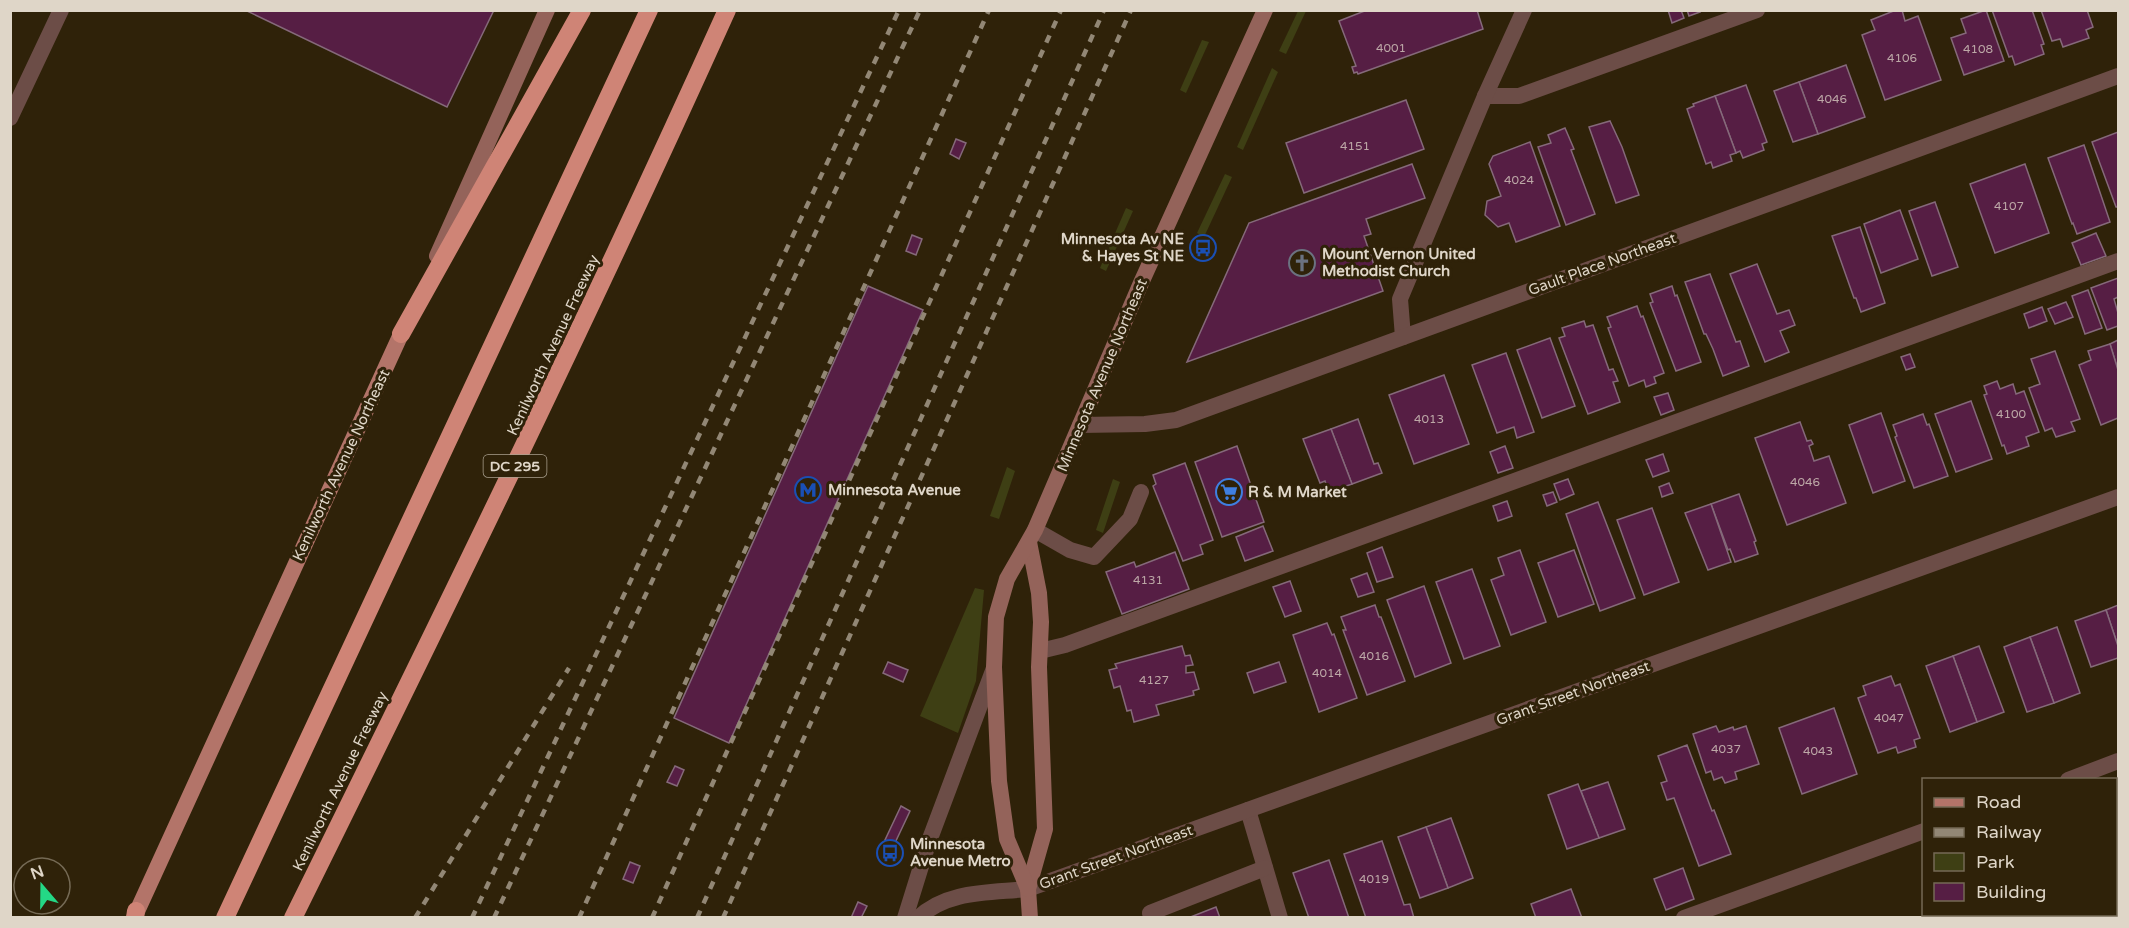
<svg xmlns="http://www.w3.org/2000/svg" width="2129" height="928" font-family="'Varela Round',sans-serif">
<rect width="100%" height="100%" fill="#2f2209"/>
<g fill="#3e3f14">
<polygon points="1298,11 1306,11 1286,54 1279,51"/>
<polygon points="1202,40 1209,42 1186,93 1180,90"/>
<polygon points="1272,68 1278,72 1243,150 1237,147"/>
<polygon points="1225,174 1232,177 1204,237 1197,233"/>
<polygon points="1126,208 1133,211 1106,271 1100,268"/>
<polygon points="1007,467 1015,471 999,519 990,516"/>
<polygon points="1113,479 1120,482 1103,533 1096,530"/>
<polygon points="975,588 984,590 976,681 958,733 920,716"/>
<polygon points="2118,857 2118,917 1959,917 1967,914 2116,914 2116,858"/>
</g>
<g fill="#561e44" stroke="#85697a" stroke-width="1.5">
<polygon points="245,10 494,10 447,107"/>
<polygon points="1367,10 1477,10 1483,29 1358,74 1357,72 1354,73 1352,67 1356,66 1339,21"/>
<polygon points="1668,10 1681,10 1684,18 1672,23"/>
<polygon points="1687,10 1699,10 1700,12 1689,16"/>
<polygon points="1896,10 1902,10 1905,21 1918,16 1941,80 1885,100 1862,35 1875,30 1871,20"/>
<polygon points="1986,10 2004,61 1964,75 1951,38 1966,33 1961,19"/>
<polygon points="1992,10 2032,10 2044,44 2041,45 2044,54 2015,65 2012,56 2009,57"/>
<polygon points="2041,10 2087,10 2093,27 2086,30 2089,38 2063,47 2060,39 2052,41"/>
<polygon points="1846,65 1865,117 1818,134 1799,82"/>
<polygon points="1799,82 1818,134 1793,142 1774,91"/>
<polygon points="1746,85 1767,142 1762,144 1764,150 1743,158 1740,151 1736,153 1715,96"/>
<polygon points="1715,96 1736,153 1730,155 1732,161 1713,168 1711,162 1706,164 1687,109 1694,106 1693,104"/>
<polygon points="1406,100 1424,149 1304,193 1286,143"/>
<polygon points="1610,121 1622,147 1639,195 1616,203 1589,127"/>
<polygon points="1565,128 1574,149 1571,150 1595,214 1566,225 1538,147 1551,143 1548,135"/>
<polygon points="2118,132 2118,207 2116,207 2092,142"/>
<polygon points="956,139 966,143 959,159 950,154"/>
<polygon points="1530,142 1560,226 1516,242 1509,223 1498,227 1485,215 1487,201 1501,196 1489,164 1493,156"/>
<polygon points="2084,145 2110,222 2077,234 2073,223 2072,224 2048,158"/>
<polygon points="1412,164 1425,198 1366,219 1371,234 1364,236 1383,291 1187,362 1249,223"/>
<polygon points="2025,164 2049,233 1995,253 1970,184"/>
<polygon points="1935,202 1958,267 1932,276 1909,211"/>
<polygon points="1900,210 1918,259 1881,273 1864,224"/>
<polygon points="1860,227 1885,303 1861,312 1856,298 1854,298 1832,236"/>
<polygon points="2096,233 2106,256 2081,265 2072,243"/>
<polygon points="912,235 922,239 916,255 906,251"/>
<polygon points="1757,264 1777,314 1789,310 1795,325 1780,331 1789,352 1765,362 1730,274"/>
<polygon points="1710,274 1736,342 1740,341 1749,366 1723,376 1713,349 1706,334 1704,334 1685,282"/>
<polygon points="2118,278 2118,297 2114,299 2118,313 2118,326 2107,330 2091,288"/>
<polygon points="868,286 923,310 729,743 674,718"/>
<polygon points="1672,286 1675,296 1677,295 1701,362 1676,371 1650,303 1653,302 1650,294"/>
<polygon points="2088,290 2102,328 2085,334 2072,296"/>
<polygon points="2066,302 2073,317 2055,324 2048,309"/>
<polygon points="1637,306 1641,317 1643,316 1664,373 1654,377 1656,383 1646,387 1644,380 1629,386 1608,328 1611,327 1607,317"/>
<polygon points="2042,307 2047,321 2029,328 2024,314"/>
<polygon points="1584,321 1586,327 1593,325 1609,370 1613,369 1618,381 1613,382 1620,402 1588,414 1559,338 1565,336 1562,328"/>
<polygon points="1550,338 1575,406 1542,418 1517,350"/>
<polygon points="2118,340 2118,370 2110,344"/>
<polygon points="2110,344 2118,370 2118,418 2101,425 2079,365 2091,360 2088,351"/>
<polygon points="2055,351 2080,419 2071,422 2075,431 2056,437 2052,428 2045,431 2029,388 2040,384 2031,359"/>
<polygon points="1506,353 1534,432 1517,438 1514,427 1497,433 1472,365"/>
<polygon points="1910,354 1915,367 1906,370 1901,357"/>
<polygon points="1444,375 1469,444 1414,464 1389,395"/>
<polygon points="1997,381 2000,389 2013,384 2016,394 2024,391 2039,432 2026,437 2029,446 2007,454 2004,445 2002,446 1984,395 1987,394 1984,386"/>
<polygon points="1668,393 1674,410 1661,415 1654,397"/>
<polygon points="1971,401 1992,459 1956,472 1935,414"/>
<polygon points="1881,413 1905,481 1873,493 1849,425"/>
<polygon points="1923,414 1927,425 1929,424 1948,476 1914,488 1895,437 1897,436 1893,425"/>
<polygon points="1358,419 1374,464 1378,463 1382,473 1352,484 1331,429"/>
<polygon points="1800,422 1807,441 1811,440 1813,444 1809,446 1814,461 1829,456 1846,503 1787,525 1755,438"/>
<polygon points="1331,429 1352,484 1329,492 1325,481 1320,483 1303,439"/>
<polygon points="1237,446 1264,522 1222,537 1195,462"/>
<polygon points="1505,446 1513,468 1498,473 1490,452"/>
<polygon points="1663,454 1669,471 1653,477 1646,460"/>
<polygon points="1185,463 1213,540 1200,545 1203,554 1183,561 1153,486 1156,484 1153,475"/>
<polygon points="1568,479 1574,494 1560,500 1554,484"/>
<polygon points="1669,483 1673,493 1662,497 1659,487"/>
<polygon points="1553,492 1557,502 1547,506 1543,495"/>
<polygon points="1739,494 1756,541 1754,542 1758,554 1735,562 1730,549 1728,550 1711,504"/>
<polygon points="1507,501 1512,516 1498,521 1493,506"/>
<polygon points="1598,502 1635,598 1600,611 1566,514"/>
<polygon points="1711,504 1731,562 1708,570 1685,513"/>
<polygon points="1652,508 1679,582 1644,595 1617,520"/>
<polygon points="1263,526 1273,551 1245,561 1236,537"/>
<polygon points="1382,547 1393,577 1377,582 1367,553"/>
<polygon points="1520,550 1546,622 1511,635 1491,580 1504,575 1498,558"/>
<polygon points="1574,550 1594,604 1558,617 1538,563"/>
<polygon points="1175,552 1189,589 1122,614 1106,572 1134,562 1136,567"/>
<polygon points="1472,569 1500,646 1464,659 1436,582"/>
<polygon points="1367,573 1374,592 1358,597 1351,579"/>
<polygon points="1290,581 1301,611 1285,617 1273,587"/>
<polygon points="1424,586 1451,663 1415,677 1387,600"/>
<polygon points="1375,605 1379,617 1381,617 1405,681 1367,695 1343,630 1346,630 1341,617"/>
<polygon points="2118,605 2118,646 2106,610"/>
<polygon points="2106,610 2118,646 2118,658 2091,667 2075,621"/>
<polygon points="1327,623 1332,635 1334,634 1357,698 1319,712 1293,635"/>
<polygon points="2057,627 2080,693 2054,703 2030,637"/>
<polygon points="2030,637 2054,703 2027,712 2004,647"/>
<polygon points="1182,646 1185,656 1190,655 1193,665 1186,666 1186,673 1194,672 1199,689 1193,691 1194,695 1156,705 1159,715 1134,722 1131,710 1127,711 1120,686 1114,688 1109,670 1117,668 1115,664"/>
<polygon points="1979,646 2004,712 1977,722 1953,656"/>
<polygon points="1953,656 1977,722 1950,732 1926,666"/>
<polygon points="888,662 908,670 903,682 883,673"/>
<polygon points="1279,662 1286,682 1254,693 1247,673"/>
<polygon points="1891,676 1895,686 1900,684 1920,738 1914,740 1916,747 1898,753 1896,747 1878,753 1858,698 1866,695 1863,686"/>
<polygon points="1834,708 1857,774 1802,794 1779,728"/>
<polygon points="1716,726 1719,732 1733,727 1734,730 1746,726 1759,764 1735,772 1737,779 1725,783 1722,777 1714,780 1711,771 1706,773 1693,734"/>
<polygon points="1687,745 1712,811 1714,810 1731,854 1699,866 1674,798 1667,800 1661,783 1667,781 1658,756"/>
<polygon points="675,766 684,770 677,786 667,782"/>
<polygon points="1608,782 1625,829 1599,838 1581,791"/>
<polygon points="1578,784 1599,838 1567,849 1548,795"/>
<polygon points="901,806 910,811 894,845 885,840"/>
<polygon points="1451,818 1473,878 1448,888 1426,827"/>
<polygon points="1426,827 1448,888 1420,898 1398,837"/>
<polygon points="1382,841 1404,905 1410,904 1414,918 1366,918 1344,854"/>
<polygon points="1329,860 1349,918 1309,918 1293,873"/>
<polygon points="630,862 640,866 633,883 623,879"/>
<polygon points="1683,868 1694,899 1666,910 1654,879"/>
<polygon points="1571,889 1582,918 1536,918 1531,904"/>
<polygon points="858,902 867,906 861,918 851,918"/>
<polygon points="1216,907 1220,918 1188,918"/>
</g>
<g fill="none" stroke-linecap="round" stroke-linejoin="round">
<g stroke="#6c4d47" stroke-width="16">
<polyline points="1485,96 1519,96 1757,10"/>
<polyline points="1403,337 1400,299 1485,96 1524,10"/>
<polyline points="1035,530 1070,550 1094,557 1130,519 1141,492"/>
<polyline points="1040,651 1065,645 2118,261"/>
<polyline points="2068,780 2118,761"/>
<polyline points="1248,810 1280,918"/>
<polyline points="1150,913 1265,868"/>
<polyline points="905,918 928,844 994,668"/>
<path d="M918 918C947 890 990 893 1028 889"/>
<polyline points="1684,918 1924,831"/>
</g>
<g stroke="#6c4d47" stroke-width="16">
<polyline points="10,118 61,10"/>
<polyline points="1080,425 1145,424 1176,420 2118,76"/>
<polyline points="1028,889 2118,497"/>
</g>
<g stroke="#94635a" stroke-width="16">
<polyline points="437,256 547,10"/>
<polyline points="1029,542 1039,593 1041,622 1039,667 1045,829 1028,889 1030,918"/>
<polyline points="1028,889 1007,839 999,781 994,667 996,617 1007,579 1035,530 1141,283 1265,10"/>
</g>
<polyline stroke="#b37469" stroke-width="16" points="134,918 401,334"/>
<g stroke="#cf8476" stroke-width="18">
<polyline points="401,334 582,10"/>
<polyline points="135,918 136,911"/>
<polyline points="225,918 649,10"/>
<path d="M293 918C442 617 589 316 727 10"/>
</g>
<g stroke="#928775" stroke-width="4.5" stroke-dasharray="8 8" stroke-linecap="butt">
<polyline points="415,918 569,668"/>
<polyline points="472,918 899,10"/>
<polyline points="494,918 920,10"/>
<polyline points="579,918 989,10"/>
<polyline points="652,918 1061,10"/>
<polyline points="697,918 1104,10"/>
<polyline points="723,918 1131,10"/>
</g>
</g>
<defs>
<symbol id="bus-ring" viewBox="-11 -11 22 22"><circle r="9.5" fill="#2f2209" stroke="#1a4fb4" stroke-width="1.5"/><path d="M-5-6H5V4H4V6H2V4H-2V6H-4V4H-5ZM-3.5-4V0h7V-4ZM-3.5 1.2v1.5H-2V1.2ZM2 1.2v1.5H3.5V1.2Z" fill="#1a4fb4"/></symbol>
<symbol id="church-ring" viewBox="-11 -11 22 22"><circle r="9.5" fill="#2f2209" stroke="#6b7280" stroke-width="1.5"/><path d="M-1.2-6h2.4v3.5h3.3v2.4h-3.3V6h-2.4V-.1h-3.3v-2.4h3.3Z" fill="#6b7280"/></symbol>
<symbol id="metro-ring" viewBox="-11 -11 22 22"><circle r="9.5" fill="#2f2209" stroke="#1a4fb4" stroke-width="1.5"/><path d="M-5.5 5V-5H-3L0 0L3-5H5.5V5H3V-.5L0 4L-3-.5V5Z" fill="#1a4fb4"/></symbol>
<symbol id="supermarket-ring" viewBox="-11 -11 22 22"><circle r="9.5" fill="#2f2209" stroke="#3f7fe0" stroke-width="1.5"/><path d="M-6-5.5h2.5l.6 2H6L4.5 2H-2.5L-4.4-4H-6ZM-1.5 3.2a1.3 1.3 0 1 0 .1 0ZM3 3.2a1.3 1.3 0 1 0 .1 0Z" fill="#3f7fe0"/></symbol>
</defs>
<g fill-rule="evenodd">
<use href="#bus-ring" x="1188" y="233" width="30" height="30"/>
<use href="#church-ring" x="1287" y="248" width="30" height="30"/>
<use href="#metro-ring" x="793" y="475" width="30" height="30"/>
<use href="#supermarket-ring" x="1214" y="477" width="30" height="30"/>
<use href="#bus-ring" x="875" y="838" width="30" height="30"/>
</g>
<g text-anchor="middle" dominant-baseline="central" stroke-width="6" stroke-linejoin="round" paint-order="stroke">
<g font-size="12" fill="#bda8a7">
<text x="1391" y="48">4001</text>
<text x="1978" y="49">4108</text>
<text x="1902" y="58">4106</text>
<text x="1832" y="99">4046</text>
<text x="1355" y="146">4151</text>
<text x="1519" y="180">4024</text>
<text x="2009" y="206">4107</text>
<text x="2011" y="414">4100</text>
<text x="1429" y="419">4013</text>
<text x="1805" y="482">4046</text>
<text x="1148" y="580">4131</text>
<text x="1374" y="656">4016</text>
<text x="1327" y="673">4014</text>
<text x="1154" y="680">4127</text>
<text x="1889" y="718">4047</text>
<text x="1726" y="749">4037</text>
<text x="1818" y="751">4043</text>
<text x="1374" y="879">4019</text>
</g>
<rect fill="#2f2209" stroke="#aaa08f" stroke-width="1.5" x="483.5" y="455" width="63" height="22" rx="4.5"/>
<g font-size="14" font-weight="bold" fill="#dfd6c8">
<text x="515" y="466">DC 295</text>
</g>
<g font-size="15" font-weight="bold" fill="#dfd6c8" stroke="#2f2209" text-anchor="start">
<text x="1184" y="239" text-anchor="end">Minnesota Av NE<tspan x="1184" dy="17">&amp; Hayes St NE</tspan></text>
<text x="1322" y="254">Mount Vernon United<tspan x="1322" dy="17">Methodist Church</tspan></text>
<text x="828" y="490">Minnesota Avenue</text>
<text x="1248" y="492">R &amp; M Market</text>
<text x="910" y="844">Minnesota<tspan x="910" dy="17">Avenue Metro</tspan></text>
</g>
<g font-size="15" fill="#dfd6c8" stroke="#2f2209">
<text transform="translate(1602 264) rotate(-20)">Gault Place Northeast</text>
<text transform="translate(553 345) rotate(-65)">Kenilworth Avenue Freeway</text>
<text transform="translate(1102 375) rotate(-67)">Minnesota Avenue Northeast</text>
<text transform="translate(341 465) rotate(-65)">Kenilworth Avenue Northeast</text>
<text transform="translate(1573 693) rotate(-20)">Grant Street Northeast</text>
<text transform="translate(340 781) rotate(-64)">Kenilworth Avenue Freeway</text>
<text transform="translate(1116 857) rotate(-20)">Grant Street Northeast</text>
</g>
</g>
<rect width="2129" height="928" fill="none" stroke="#dfd6c8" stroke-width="24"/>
<rect x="1922" y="778" width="195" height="138" fill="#2f2209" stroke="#756a55" stroke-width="1.5"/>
<rect x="1934" y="798" width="30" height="9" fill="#b37469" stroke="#756a55" stroke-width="1.5"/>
<text x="1976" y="808" font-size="18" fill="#dfd6c8">Road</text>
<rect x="1934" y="828" width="30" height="9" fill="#928775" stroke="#756a55" stroke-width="1.5"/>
<text x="1976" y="838" font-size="18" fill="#dfd6c8">Railway</text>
<rect x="1934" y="853" width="30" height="18" fill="#3e3f14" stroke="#756a55" stroke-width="1.5"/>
<text x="1976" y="868" font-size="18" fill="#dfd6c8">Park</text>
<rect x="1934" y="883" width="30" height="18" fill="#561e44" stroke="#756a55" stroke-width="1.5"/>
<text x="1976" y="898" font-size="18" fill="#dfd6c8">Building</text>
<g transform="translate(42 886) rotate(340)"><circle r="28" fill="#2f2209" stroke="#756a55" stroke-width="1.5"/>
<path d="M0-4.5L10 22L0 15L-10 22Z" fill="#24d886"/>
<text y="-9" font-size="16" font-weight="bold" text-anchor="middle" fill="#dfd6c8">N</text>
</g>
</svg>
